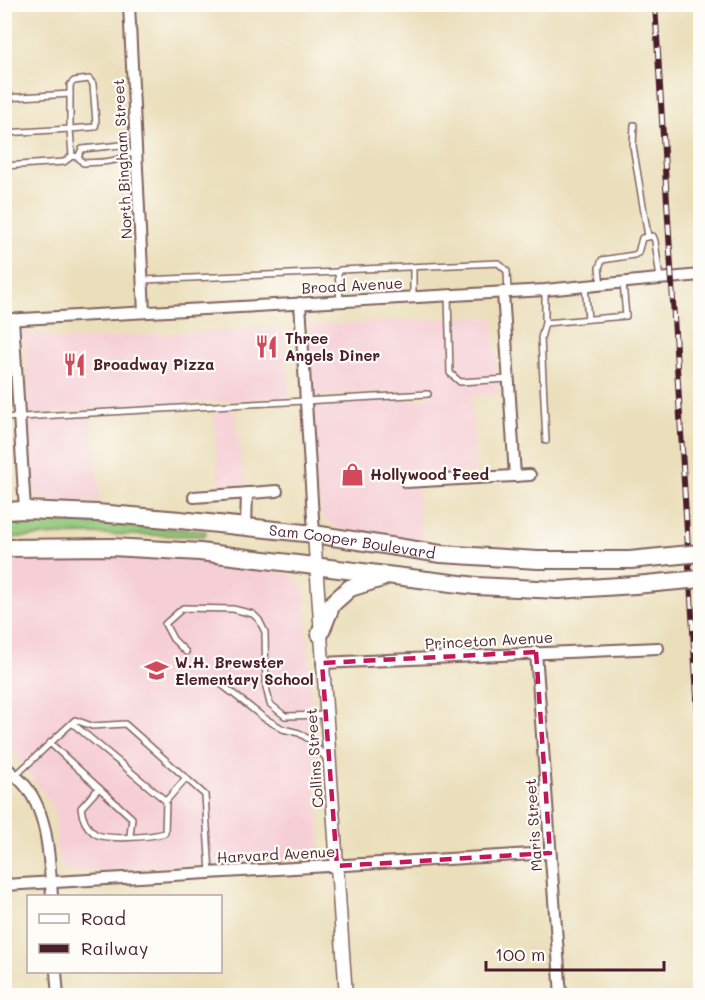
<svg xmlns="http://www.w3.org/2000/svg" width="705" height="1000" font-family="Mali,sans-serif">
<rect width="100%" height="100%" fill="#fdfcf7"/>
<filter id="ink" filterUnits="userSpaceOnUse"><feTurbulence type="fractalNoise" baseFrequency=".0167" numOctaves="2"/><feDisplacementMap in="SourceGraphic" scale="12" xChannelSelector="R" yChannelSelector="G"/><feConvolveMatrix kernelMatrix="1 2 1 2 8 2 1 2 1" color-interpolation-filters="sRGB"/></filter>
<filter id="wash" filterUnits="userSpaceOnUse"><feTurbulence type="fractalNoise" baseFrequency=".008" numOctaves="4" result="noise"/><feDisplacementMap in="SourceGraphic" scale="24" xChannelSelector="R" yChannelSelector="G"/><feGaussianBlur stdDeviation="1.35" result="paint"/><feColorMatrix in="noise" values="0 0 0 0 0 0 0 0 0 0 0 0 0 0 0 0 0 1.4 0 .05"/><feComposite in="paint" operator="in"/></filter>
<g filter="url(#wash)">
<rect width="100%" height="100%" fill="#ebdfbb"/>
<g fill="#f6cfd6">
<polygon points="491,316 493,317 499,394 471,396 476,472 416,474 422,542 341,530 323,519 316,490 311,405 428,399 428,391 310,396 308,331 310,325"/>
<polygon points="281,327 286,336 290,397 29,414 25,344 19,336 20,333 39,333 59,340"/>
<polygon points="234,408 245,483 219,485 213,410"/>
<polygon points="92,417 100,502 57,502 38,498 30,483 27,422"/>
<polygon points="80,555 166,557 266,568 289,574 303,587 306,598 314,766 321,854 315,857 77,871 65,869 59,860 56,846 56,821 48,799 13,752 5,744 4,558"/>
</g>
<polygon fill="#91c779" stroke="#6e7352" stroke-width="1.5" points="51,521 206,531 205,536 79,534 5,538 5,522"/>
</g>
<g filter="url(#ink)">
<g fill="none" stroke-linecap="round" stroke-linejoin="round">
<defs>
<g id="service">
<polyline points="4,98 70,94 70,85 74,81 89,79 93,84 96,123 95,127 70,129 72,156"/>
<polyline points="634,125 633,146 648,236"/>
<polyline points="4,133 70,129 70,94"/>
<polyline points="78,157 82,149 121,145 128,153"/>
<path d="M4 166 64 162 72 156 78 157 83 163C95 162 107 163 118 159 125 157 129 153 136 152"/>
<polyline points="413,268 413,297"/>
<polyline points="143,280 338,272"/>
<polyline points="601,285 599,268 602,260 634,255 638,253 642,238 653,236 655,241 660,279"/>
<polyline points="585,286 588,319"/>
<polyline points="545,290 545,323 626,316 623,283"/>
<polyline points="448,295 450,373 460,382 508,379"/>
<polyline points="340,301 338,272 340,270 498,263 507,271 508,292"/>
<polyline points="545,323 541,338 546,441"/>
<polyline points="4,418 428,394"/>
<polyline points="186,652 173,639 165,624 183,608 233,609 253,614 259,620 265,632 266,687 270,704 285,716 326,715"/>
<polyline points="221,684 264,718 283,729 299,733 310,740 328,760"/>
<polyline points="72,723 166,801"/>
<path d="M50 743 99 788 81 808C82 817 86 827 94 833 104 841 152 837 165 833L166 801 186 778"/>
<polyline points="15,776 75,720 92,726 125,724 205,795 210,873"/>
<polyline points="99,788 132,818 130,836"/>
</g>
<g id="minor">
<polyline points="129,4 144,312"/>
<polyline points="503,292 515,476"/>
<polyline points="300,303 314,534"/>
<polyline points="13,319 25,510"/>
<polyline points="4,320 545,290 700,275"/>
<polyline points="406,482 530,475"/>
<polyline points="194,497 277,491"/>
<polyline points="246,527 247,493"/>
<polyline points="536,652 561,996"/>
<polyline points="322,663 658,648"/>
<path d="M4 766C10 771 16 776 22 782 49 811 49 859 52 896"/>
<polyline points="4,885 550,853"/>
<polyline points="56,972 58,996"/>
</g>
<polyline id="tertiary" points="314,534 346,996"/>
<g id="primary">
<path id="s1" d="M4 511 25 510 97 513 180 520 314 534 441 554 538 560H630"/>
<polyline points="4,548 112,547 200,552 476,586 558,590 635,585"/>
<polyline points="320,634 332,604 350,588 382,578"/>
</g>
</defs>
<use href="#service" stroke="#82625d" stroke-width="8"/>
<use href="#minor" stroke="#82625d" stroke-width="14"/>
<use href="#tertiary" stroke="#82625d" stroke-width="15"/>
<use href="#primary" stroke="#82625d" stroke-width="20"/>
<use href="#service" stroke="#fff" stroke-width="5"/>
<use href="#minor" stroke="#fff" stroke-width="10"/>
<use href="#tertiary" stroke="#fff" stroke-width="12"/>
<use href="#primary" stroke="#fff" stroke-width="16"/>
<defs>
<polyline id="rail" points="655,4 700,746"/>
</defs>
<use href="#rail" stroke="#4a1f2b" stroke-width="6"/>
<use href="#rail" stroke="#fdfcf7" stroke-width="4" stroke-dasharray="11" stroke-linecap="butt"/>
<defs>
<g id="primary-bridge">
<polyline points="630,560 700,553"/>
<polyline points="635,585 700,579"/>
</g>
</defs>
<use href="#primary-bridge" stroke="#82625d" stroke-width="20" stroke-linecap="butt"/>
<use href="#primary-bridge" stroke="#fff" stroke-width="16"/>
</g>
</g>
<path fill="none" stroke="#c2185b" stroke-width="4.5" stroke-dasharray="12 8" stroke-linejoin="round" d="M536 652 550 853 337 866 322 663Z"/>
<defs>
<symbol id="restaurant-bare" viewBox="-9 -9 18 18"><path d="M-5-6h1v4h1v-4h1v4h1v-4h1v5L-1.5 .5V6h-2V.5L-5-1ZM5-6V6H3V1.5H1.5Q1.5-4 5-6Z" fill="#d1495b" stroke="#fdfcf7" stroke-width="2.5" paint-order="stroke"/></symbol>
<symbol id="shop-bare" viewBox="-9 -9 18 18"><path d="M-5-2.5h2.3a2.7 3.5 0 0 1 5.4 0H5L5.5 6h-11ZM-1.5-2.5h3a1.5 2.3 0 0 0-3 0Z" fill="#d1495b" stroke="#fdfcf7" stroke-width="2.5" paint-order="stroke"/></symbol>
<symbol id="school-bare" viewBox="-9 -9 18 18"><path d="M0-5L7-2L0 1L-7-2ZM-4 1L0 2.5L4 1V4Q0 6-4 4Z" fill="#d1495b" stroke="#fdfcf7" stroke-width="2.5" paint-order="stroke"/></symbol>
</defs>
<g fill-rule="evenodd">
<use href="#restaurant-bare" x="250" y="330" width="33" height="33"/>
<use href="#restaurant-bare" x="58" y="348" width="33" height="33"/>
<use href="#shop-bare" x="336" y="458" width="33" height="33"/>
<use href="#school-bare" x="140" y="654" width="33" height="33"/>
</g>
<g text-anchor="middle" dominant-baseline="central" stroke-width="4.5" stroke-linejoin="round" paint-order="stroke">
<g font-size="15" fill="#4a1f2b" stroke="#fdfcf7">
<text transform="translate(122 159) rotate(-93)">North Bingham Street</text>
<text transform="translate(352 285) rotate(-3)">Broad Avenue</text>
<text stroke="none"><textPath href="#s1" startOffset="350">Sam Cooper Boulevard</textPath></text>
<text transform="translate(489 640) rotate(-3)">Princeton Avenue</text>
<text transform="translate(314 758) rotate(-94)">Collins Street</text>
<text transform="translate(533 825) rotate(-94)">Maris Street</text>
<text transform="translate(276 854) rotate(-3)">Harvard Avenue</text>
</g>
<g font-size="15" font-weight="bold" fill="#4a1f2b" stroke="#fdfcf7" text-anchor="start">
<text x="285" y="338">Three<tspan x="285" dy="17">Angels Diner</tspan></text>
<text x="93" y="364">Broadway Pizza</text>
<text x="370" y="474">Hollywood Feed</text>
<text x="175" y="662">W.H. Brewster<tspan x="175" dy="17">Elementary School</tspan></text>
</g>
</g>
<rect width="705" height="1000" fill="none" stroke="#fdfcf7" stroke-width="24"/>
<rect x="27" y="895" width="195" height="78" fill="#fdfcf7" stroke="#b5a4a5" stroke-width="1.5"/>
<rect x="39" y="914" width="30" height="9" fill="#ffffff" stroke="#b5a4a5" stroke-width="1.5"/>
<text x="81" y="925" font-size="18" fill="#4a1f2b">Road</text>
<rect x="39" y="944" width="30" height="9" fill="#4a1f2b" stroke="#b5a4a5" stroke-width="1.5"/>
<text x="81" y="955" font-size="18" fill="#4a1f2b">Railway</text>
<path d="M486 961v9h178v-9" fill="none" stroke="#4a1f2b" stroke-width="3"/>
<text x="495" y="961" font-size="18" fill="#4a1f2b" stroke="#fdfcf7" stroke-width="4.5" paint-order="stroke">100 m</text>
</svg>
